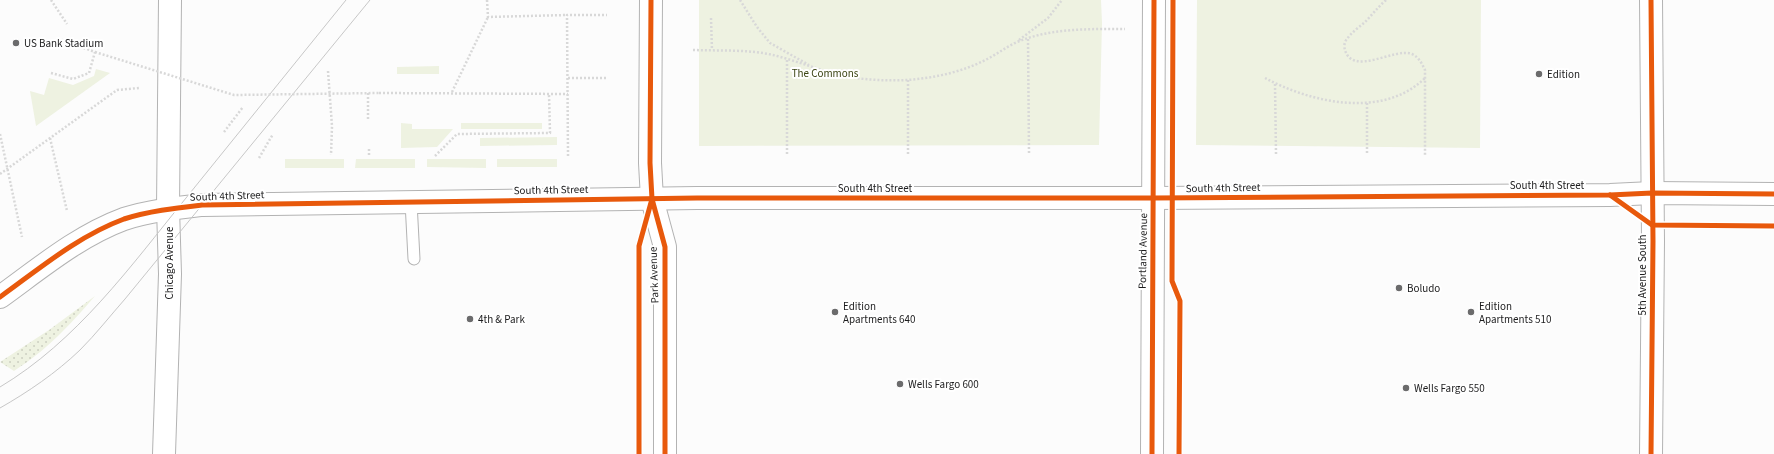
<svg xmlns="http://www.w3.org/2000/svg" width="1774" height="454" font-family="'Source Sans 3',sans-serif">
<defs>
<pattern id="grass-dots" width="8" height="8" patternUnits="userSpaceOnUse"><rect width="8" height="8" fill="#eef2e1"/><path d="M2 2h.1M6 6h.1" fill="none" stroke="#cccfc1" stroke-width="1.8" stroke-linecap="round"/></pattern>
</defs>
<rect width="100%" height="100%" fill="#fcfcfc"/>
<path fill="url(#grass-dots)" d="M95 296C69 326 48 349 14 371L0 362 49 330Z"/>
<g fill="#eef2e1">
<polygon points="699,0 1101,0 1102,23 1099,145 699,146"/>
<polygon points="1197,0 1481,0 1480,148 1196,145"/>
<polygon points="439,66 439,74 397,74 397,67"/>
<polygon points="96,69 110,73 36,126 30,91 44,95 49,78 73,85 94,76"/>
<polygon points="401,123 412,124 412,129 453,129 437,147 401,148"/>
<rect x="461" y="123" width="81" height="6"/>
<polygon points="557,137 557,145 480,146 480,138"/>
<rect x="285" y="159" width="59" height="9"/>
<polygon points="356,159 415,159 415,168 355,168"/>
<polygon points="427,159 486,159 486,168 427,167"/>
<rect x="497" y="159" width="60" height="8"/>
</g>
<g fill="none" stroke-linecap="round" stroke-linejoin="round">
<defs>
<polyline id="service" points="411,202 414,259"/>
<g id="tertiary">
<polyline points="651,0 650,163 652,199 665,247 665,454"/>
<polyline points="164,454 170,274 168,208 170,0"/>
<polyline points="1152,454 1154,0"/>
</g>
<g id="secondary">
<path d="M0 297C39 269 78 236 124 219 149 211 176 208 202 205L697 198H1153L1610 195 1652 193 1774 194"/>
<polyline points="1651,454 1653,241 1651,0"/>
</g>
</defs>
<use href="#service" stroke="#b3b3b3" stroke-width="13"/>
<use href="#tertiary" stroke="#b3b3b3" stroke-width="24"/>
<use href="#secondary" stroke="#b3b3b3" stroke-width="24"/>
<g stroke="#d8d8d8" stroke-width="2.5" stroke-dasharray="2 2" stroke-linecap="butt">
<polyline points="51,0 67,24"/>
<polyline points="487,0 488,17 567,15"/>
<polyline points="740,0 757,27 770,43 809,65"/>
<path d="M1386 0C1378 7 1372 15 1365 22 1359 27 1351 33 1347 39 1344 42 1344 47 1345 50 1353 77 1395 47 1412 54 1419 57 1422 64 1425 70V155"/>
<polyline points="711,18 712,50"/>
<polyline points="1028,39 1029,154"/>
<polyline points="1019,40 1048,18 1062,0"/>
<path d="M693 50C721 51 751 49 777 56 800 62 821 71 844 76 865 80 886 81 907 80 936 78 966 71 991 57 1000 52 1008 46 1017 42 1051 28 1089 29 1125 29"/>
<polyline points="328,71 332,126 331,155"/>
<polyline points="51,73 73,79 89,73 95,52 62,40"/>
<polyline points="568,78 608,78"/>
<path d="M1265 78C1312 103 1383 119 1425 78"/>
<polyline points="908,80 908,154"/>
<polyline points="1275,84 1276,154"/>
<polyline points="452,92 488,17"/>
<polyline points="368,93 368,121"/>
<polyline points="379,93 568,94"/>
<polyline points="1367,103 1367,154"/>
<polyline points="224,132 243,107"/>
<polyline points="0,134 22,237"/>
<polyline points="50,138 67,211"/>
<polyline points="787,154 787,60"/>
<polyline points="369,155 369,148"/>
<polyline points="435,156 457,134 550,133 549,94"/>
<polyline points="568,156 567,15 607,15"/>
<polyline points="259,158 273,134"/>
<polyline points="0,174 117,90 139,88"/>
</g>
<use href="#service" stroke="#fff" stroke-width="11"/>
<use href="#tertiary" stroke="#fff" stroke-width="22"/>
<use href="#secondary" stroke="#fff" stroke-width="22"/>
<g stroke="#c7c7c7" stroke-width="1">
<path d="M0 387C77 341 130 267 186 198 239 132 293 66 346 0"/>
<path d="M0 408C28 392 56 373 80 350 96 334 110 316 125 299L370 0"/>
</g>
<polyline stroke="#d8d8d8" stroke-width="2.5" stroke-dasharray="2 2" stroke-linecap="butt" points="95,52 234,95 379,93"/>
<defs>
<g id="cycleway">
<polyline points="651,0 650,163 652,199 665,247 665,454"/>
<polyline points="1173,0 1172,281 1180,301 1179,454"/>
<polyline points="1610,195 1652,225 1774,226"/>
<path d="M0 297C39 269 78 236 124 219 149 211 176 208 202 205L697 198H1153L1610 195 1652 193 1774 194"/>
<polyline points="639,454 639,246 652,199"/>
<polyline points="1152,454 1154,0"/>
<polyline points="1651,454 1653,241 1651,0"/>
</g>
</defs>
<use href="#cycleway" stroke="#fff" stroke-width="8"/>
<use href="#cycleway" stroke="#e8590c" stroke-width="5"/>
</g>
<g fill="#6b6b6c" stroke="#fff" stroke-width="1.5">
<circle cx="16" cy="43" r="4"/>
<circle cx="1539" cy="74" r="4"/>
<circle cx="1399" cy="288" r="4"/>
<circle cx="835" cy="312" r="4"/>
<circle cx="1471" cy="312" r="4"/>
<circle cx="470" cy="319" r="4"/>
<circle cx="900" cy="384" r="4"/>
<circle cx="1406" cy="388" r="4"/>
</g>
<g text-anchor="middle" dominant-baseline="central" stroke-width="4" stroke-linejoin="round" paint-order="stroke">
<g font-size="11" fill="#1d1d1e" stroke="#fff" text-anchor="start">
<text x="24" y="43">US Bank Stadium</text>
<text x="1547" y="74">Edition</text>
<text x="1407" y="288">Boludo</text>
<text x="843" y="306">Edition<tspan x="843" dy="13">Apartments 640</tspan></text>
<text x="1479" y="306">Edition<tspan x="1479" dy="13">Apartments 510</tspan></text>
<text x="478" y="319">4th &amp; Park</text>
<text x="908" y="384">Wells Fargo 600</text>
<text x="1414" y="388">Wells Fargo 550</text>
</g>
<g font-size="11" fill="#3a4312" stroke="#fff">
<text x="825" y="73">The Commons</text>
</g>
<g font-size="11" fill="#1d1d1e" stroke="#fff">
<text x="1547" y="185">South 4th Street</text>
<text x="875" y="188">South 4th Street</text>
<text transform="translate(1223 188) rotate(-1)">South 4th Street</text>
<text transform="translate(551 190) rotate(-1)">South 4th Street</text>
<text transform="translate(227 196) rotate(-2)">South 4th Street</text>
<text transform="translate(1143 251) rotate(-89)">Portland Avenue</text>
<text transform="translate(169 263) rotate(-90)">Chicago Avenue</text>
<text transform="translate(654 275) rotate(-92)">Park Avenue</text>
<text transform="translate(1642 275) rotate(-90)">5th Avenue South</text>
</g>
</g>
</svg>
